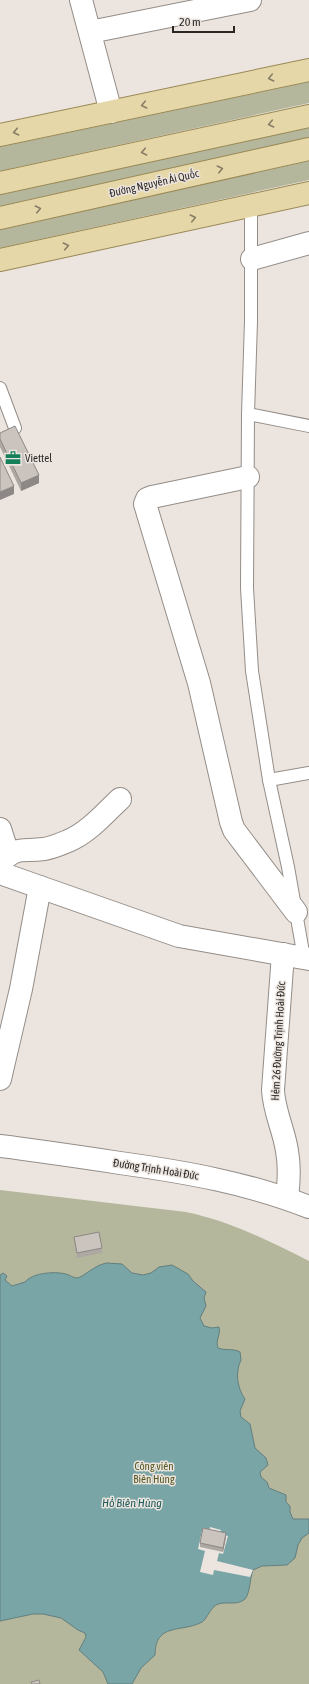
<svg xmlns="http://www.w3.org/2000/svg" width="309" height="1684" font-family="'Asap Condensed',sans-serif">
<rect width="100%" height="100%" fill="#ece5df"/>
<g fill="#b4b79b">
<polygon points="309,82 309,103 0,171 0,147"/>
<polygon points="309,127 309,138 0,206 0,195"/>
<polygon points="309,161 309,180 0,248 0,230"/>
<path d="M0 1190 186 1212C230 1221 269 1241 309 1261V1684H0Z"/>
</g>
<path fill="#7aa5a6" stroke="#627f7f" d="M107 1263 122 1264 132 1273 143 1275 151 1273 159 1267 172 1265 188 1274 193 1281 206 1292 204 1298 206 1306 200 1318 204 1326 212 1328 219 1327C221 1335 215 1340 218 1348 226 1351 232 1348 240 1352L241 1360C235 1372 237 1388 245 1399L240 1411 241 1417 250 1424 255 1448 266 1458 268 1465 260 1472 261 1477 267 1482 269 1488 286 1495V1502L290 1506V1512L293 1519H309V1533L302 1538 298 1545 295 1558 287 1565 262 1566 253 1570C250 1577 250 1594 245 1599 237 1606 227 1601 218 1604 210 1607 208 1618 202 1622 182 1633 155 1622 155 1655L141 1668 132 1684H108L103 1672 79 1650 86 1637 85 1633 78 1630 61 1618 43 1614H33L0 1621V1275L3 1273 7 1276 5 1280 12 1286 25 1282C32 1273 54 1271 66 1274 70 1275 73 1278 77 1278 84 1277 94 1265 107 1263Z"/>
<polygon fill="#ece5df" points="210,1527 221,1530 220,1534 228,1536 223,1554 219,1553 217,1561 253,1570 250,1577 214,1570 213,1575 200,1572 205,1551 198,1549 202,1531 209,1532"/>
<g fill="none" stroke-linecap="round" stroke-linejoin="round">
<defs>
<g id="service">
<polyline points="251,206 251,321 248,414 247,588 252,671 269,780 288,867 304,958"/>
<polyline points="0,388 15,428"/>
<polyline points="248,414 309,426"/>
<polyline points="269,780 309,773"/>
</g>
<g id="minor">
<polyline points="81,0 111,112"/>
<polyline points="90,32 250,0"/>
<polyline points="252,259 309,243"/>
<polyline points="248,477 152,497 147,499 145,504 199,683 231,822 234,830 296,912"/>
<polyline points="0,829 8,854"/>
<path d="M0 863C17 845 23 852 44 849 52 848 61 844 68 841 88 833 105 813 120 799"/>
<polyline points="0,873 179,936 309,959"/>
<path d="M283 954 273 1090C274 1112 284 1130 287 1151 290 1167 289 1182 287 1198"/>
<polyline points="0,1079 21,989 40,887"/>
</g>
<path id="tertiary" d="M0 1146C40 1151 80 1157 120 1163 185 1172 248 1183 309 1207"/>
<g id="primary">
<polyline points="0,135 309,70"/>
<polyline points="0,183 309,116"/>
<polyline points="0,218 309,149"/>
<polyline points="0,260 309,193"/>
</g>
</defs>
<use href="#service" stroke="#948d88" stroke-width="14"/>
<use href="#minor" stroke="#948d88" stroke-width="24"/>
<use href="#tertiary" stroke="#948d88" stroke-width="24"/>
<use href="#primary" stroke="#985" stroke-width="24"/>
<use href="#service" stroke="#fff" stroke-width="12"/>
<use href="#minor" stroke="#fff" stroke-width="22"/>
<use href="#tertiary" stroke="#fff" stroke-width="22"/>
<use href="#primary" stroke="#e6d7a9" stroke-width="22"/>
</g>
<g fill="#aea8a3">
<polygon points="0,433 39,483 21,491 0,447"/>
<polygon points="74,1237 102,1248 102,1253 77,1258 74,1241"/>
<polygon points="226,1537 223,1552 200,1547 200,1543"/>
</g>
<g fill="#8d8885">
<polygon points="39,475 39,483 21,491 21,483"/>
<polygon points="14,486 14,494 0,500 0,492"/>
<polygon points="226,1533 226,1537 223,1552 223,1548"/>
</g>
<g fill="#cac3be" stroke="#8d8885">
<polygon points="15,426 39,475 21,483 0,439 0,433"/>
<polygon points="0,457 14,486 0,492"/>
<polygon points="99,1232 102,1248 77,1253 74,1237"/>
<polygon points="203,1528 226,1533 223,1548 200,1543"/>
<polygon points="39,1680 40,1684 32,1684 31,1682"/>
</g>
<defs><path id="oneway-chevron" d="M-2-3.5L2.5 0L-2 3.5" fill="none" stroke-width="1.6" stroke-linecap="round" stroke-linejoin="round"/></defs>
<g stroke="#887e66">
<use href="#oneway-chevron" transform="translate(271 78) rotate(168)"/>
<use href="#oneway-chevron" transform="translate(144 105) rotate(168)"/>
<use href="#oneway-chevron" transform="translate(271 124) rotate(168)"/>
<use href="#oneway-chevron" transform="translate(16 132) rotate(168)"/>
<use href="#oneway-chevron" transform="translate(144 152) rotate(168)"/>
<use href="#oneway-chevron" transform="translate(220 169) rotate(-13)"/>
<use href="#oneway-chevron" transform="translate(38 209) rotate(-12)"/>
<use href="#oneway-chevron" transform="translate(193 218) rotate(-12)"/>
<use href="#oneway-chevron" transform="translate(66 246) rotate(-12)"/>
</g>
<defs>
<symbol id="office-bare" viewBox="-9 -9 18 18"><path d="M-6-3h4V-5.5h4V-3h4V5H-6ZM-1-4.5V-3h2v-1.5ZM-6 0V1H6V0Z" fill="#14805b" stroke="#ece5df" stroke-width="2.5" paint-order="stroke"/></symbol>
</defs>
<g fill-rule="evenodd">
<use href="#office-bare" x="2" y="447" width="22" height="22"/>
</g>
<g text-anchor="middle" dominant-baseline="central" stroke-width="3" stroke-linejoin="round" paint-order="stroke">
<g font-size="11" fill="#292624" stroke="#ece5df">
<text transform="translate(154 183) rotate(-13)">Đường Nguyễn Ái Quốc</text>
<text transform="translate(278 1041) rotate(-87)">Hẻm 26 Đường Trịnh Hoài Đức</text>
<text transform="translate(156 1169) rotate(9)">Đường Trịnh Hoài Đức</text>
</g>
<g font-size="11" fill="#292624" stroke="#ece5df" text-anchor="start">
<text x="25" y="458">Viettel</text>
</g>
<g font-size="11" fill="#53561f" stroke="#ece5df">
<text x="154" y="1466">Công viên<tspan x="154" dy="13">Biên Hùng</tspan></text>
</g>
<g font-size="12" font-style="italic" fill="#1f5b5d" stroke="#ece5df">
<text x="132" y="1503">Hồ Biên Hùng</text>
</g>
</g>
<path d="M173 26v6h61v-6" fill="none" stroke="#292624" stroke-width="2"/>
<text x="179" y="26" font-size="12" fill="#292624" stroke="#ece5df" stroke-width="3" paint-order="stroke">20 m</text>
</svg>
